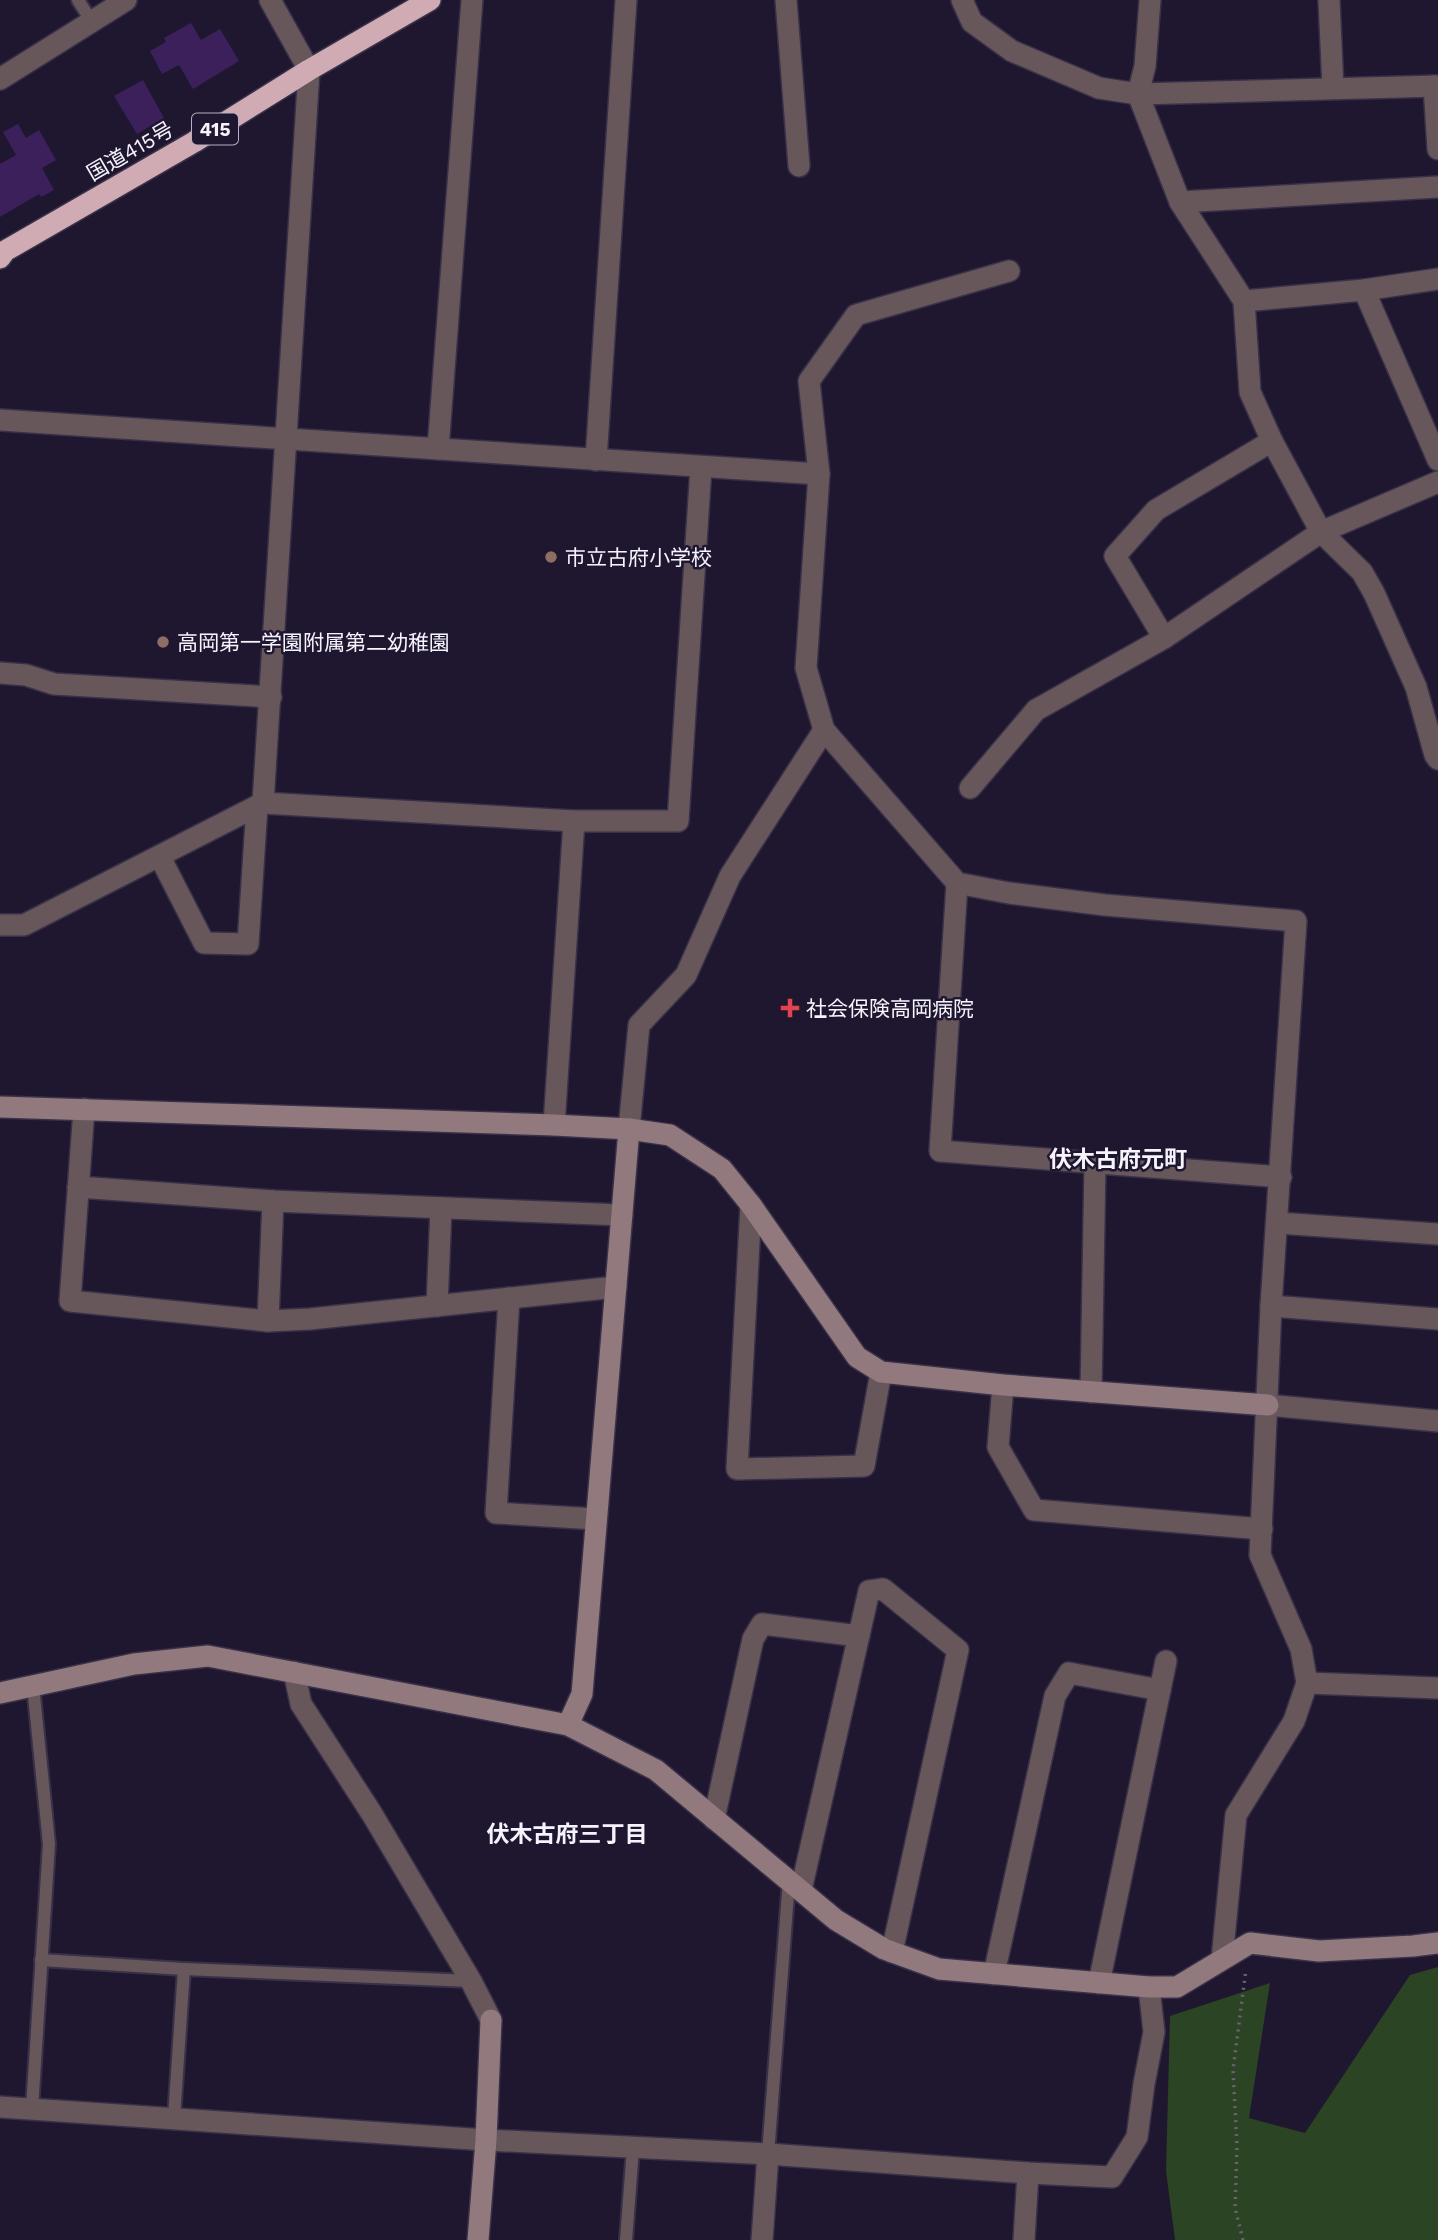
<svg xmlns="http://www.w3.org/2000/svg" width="1438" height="2240" font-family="'Work Sans','Noto Sans JP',sans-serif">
<rect width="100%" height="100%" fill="#1f172f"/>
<polygon fill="#2b4423" points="1438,1967 1438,2240 1175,2240 1166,2171 1170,2016 1270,1983 1249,2118 1305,2133 1410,1975"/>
<g fill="#3c205c">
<polygon points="191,23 201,40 220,29 239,61 193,89 179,65 162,74 150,51 166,42 164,38"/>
<polygon points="143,80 164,118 137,134 114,96"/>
<polygon points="18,124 26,138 39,130 56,160 42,168 54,190 41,197 39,194 0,217 0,164 16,155 3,132"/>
</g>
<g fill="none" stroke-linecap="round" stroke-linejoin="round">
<defs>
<g id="lane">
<polyline points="78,0 92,22"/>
<polyline points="41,1960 184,1969 471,1981"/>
<polyline points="32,2109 49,1844 33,1685"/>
<polyline points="174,2118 184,1969"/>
<polyline points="768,2154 789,1880"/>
<polyline points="626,2240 633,2148"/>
</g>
<g id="street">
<polyline points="786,0 799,166"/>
<polyline points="962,0 972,22 1012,51 1099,88 1138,94 1438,86"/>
<polyline points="1150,0 1145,66 1138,94 1180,202 1244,301 1250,392 1272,441 1321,532 1362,572 1374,593 1416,687 1435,755 1438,759"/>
<polyline points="1329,0 1333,88"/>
<polyline points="0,79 126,0"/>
<polyline points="1434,86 1438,149"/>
<polyline points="1180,202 1438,187"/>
<polyline points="1009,271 856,315 809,381 819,474 806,668 824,730 957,883 1009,893 1105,905 1296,921 1271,1306 1260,1555 1301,1649 1307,1683 1294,1721 1236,1815 1222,1959"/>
<polyline points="1364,290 1438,460"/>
<polyline points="1244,301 1364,290 1438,279"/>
<polyline points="0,420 819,474"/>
<polyline points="438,449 472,0"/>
<polyline points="596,460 626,0"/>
<polyline points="1164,638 1115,556 1156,510 1272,441"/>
<polyline points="0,673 26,675 54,684 271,697"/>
<polyline points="970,788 1036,710 1164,638 1321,532 1438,482"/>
<polyline points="263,803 309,70 270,0"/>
<polyline points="160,857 204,943 248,944 257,806"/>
<polyline points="957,883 940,1151 1281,1177"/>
<polyline points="0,925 24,925 263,803 574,821 678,821 701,467"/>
<polyline points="84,1109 70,1301 268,1321 310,1319 616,1287"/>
<polyline points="554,1125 574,821"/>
<polyline points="629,1129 639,1025 686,975 730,876 824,730"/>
<polyline points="78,1187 273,1201 622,1215"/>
<polyline points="751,1205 737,1469 864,1466 881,1372"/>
<polyline points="1278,1223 1438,1234"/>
<polyline points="509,1298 496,1513 596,1519"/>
<polyline points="437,1306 441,1208"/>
<polyline points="1271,1306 1438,1319"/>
<polyline points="268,1321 273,1201"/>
<polyline points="1003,1385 998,1447 1034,1510 1262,1529"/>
<polyline points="1091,1392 1095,1163"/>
<polyline points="1268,1405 1438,1421"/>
<polyline points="294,1672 301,1704 372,1814 471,1981 491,2020"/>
<polyline points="1307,1683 1438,1688"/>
<polyline points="714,1819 753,1639 762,1624 859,1636"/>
<polyline points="801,1890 869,1591 883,1589 958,1650 892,1952"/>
<polyline points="994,1974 1055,1696 1069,1673 1160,1690"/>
<polyline points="1099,1983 1166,1661"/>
<polyline points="0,2107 486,2140 768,2154 1028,2173 1112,2177 1137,2137 1144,2084 1154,2032 1149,1987"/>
<polyline points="762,2240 768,2154"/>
<polyline points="1024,2240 1028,2173"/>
</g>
<g id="secondary">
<polyline points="0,1107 554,1125 629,1129 670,1135 722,1169 751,1205 857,1357 881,1372 1003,1385 1268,1405"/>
<polyline points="0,1693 134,1664 208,1656 568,1725 656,1770 836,1920 884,1949 939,1969 1149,1987 1177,1987 1250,1943 1319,1951 1413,1946 1438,1943"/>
<polyline points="568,1725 582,1694 629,1129"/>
<polyline points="478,2240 486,2140 491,2020"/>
</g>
<polyline id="highway" points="0,258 5,251 194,142 309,70 430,0"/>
</defs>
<use href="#lane" stroke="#393148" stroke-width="16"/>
<use href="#street" stroke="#393148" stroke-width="24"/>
<use href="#secondary" stroke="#393148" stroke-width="24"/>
<use href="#highway" stroke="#393148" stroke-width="24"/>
<polyline stroke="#696376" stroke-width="3.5" stroke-dasharray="2 5" stroke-linecap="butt" points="1243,2240 1235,2208 1237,2146 1233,2070 1246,1969"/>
<use href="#lane" stroke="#67575b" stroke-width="12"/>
<use href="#street" stroke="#67575b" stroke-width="21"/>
<use href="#secondary" stroke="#91797e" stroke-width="21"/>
<use href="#highway" stroke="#d0abb3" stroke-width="21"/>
</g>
<g fill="#8d6e63" stroke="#1f172f" stroke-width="2.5">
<circle cx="551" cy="557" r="7"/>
<circle cx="163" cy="642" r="7"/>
</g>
<path fill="#e0444e" stroke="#1f172f" stroke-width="2.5" d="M786.5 997.5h7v7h7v7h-7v7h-7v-7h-7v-7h7z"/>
<g text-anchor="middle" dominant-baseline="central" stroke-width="5" stroke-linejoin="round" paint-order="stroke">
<rect fill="#1f172f" stroke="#b6b1bf" stroke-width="2" x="192" y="113.5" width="46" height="31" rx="5"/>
<g font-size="19" font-weight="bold" fill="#f6f3fd">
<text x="215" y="129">415</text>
</g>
<g font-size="21" fill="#f6f3fd" stroke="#1f172f">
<text transform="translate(130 151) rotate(-30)">国道415号</text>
</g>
<g font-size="21" fill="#f6f3fd" stroke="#1f172f" text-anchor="start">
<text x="565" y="557">市立古府小学校</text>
<text x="177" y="642">高岡第一学園附属第二幼稚園</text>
<text x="806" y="1008">社会保険高岡病院</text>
</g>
<g font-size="23" font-weight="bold" fill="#f6f3fd" stroke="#1f172f">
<text x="1118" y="1159">伏木古府元町</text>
<text x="567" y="1834">伏木古府三丁目</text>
</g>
</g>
</svg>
